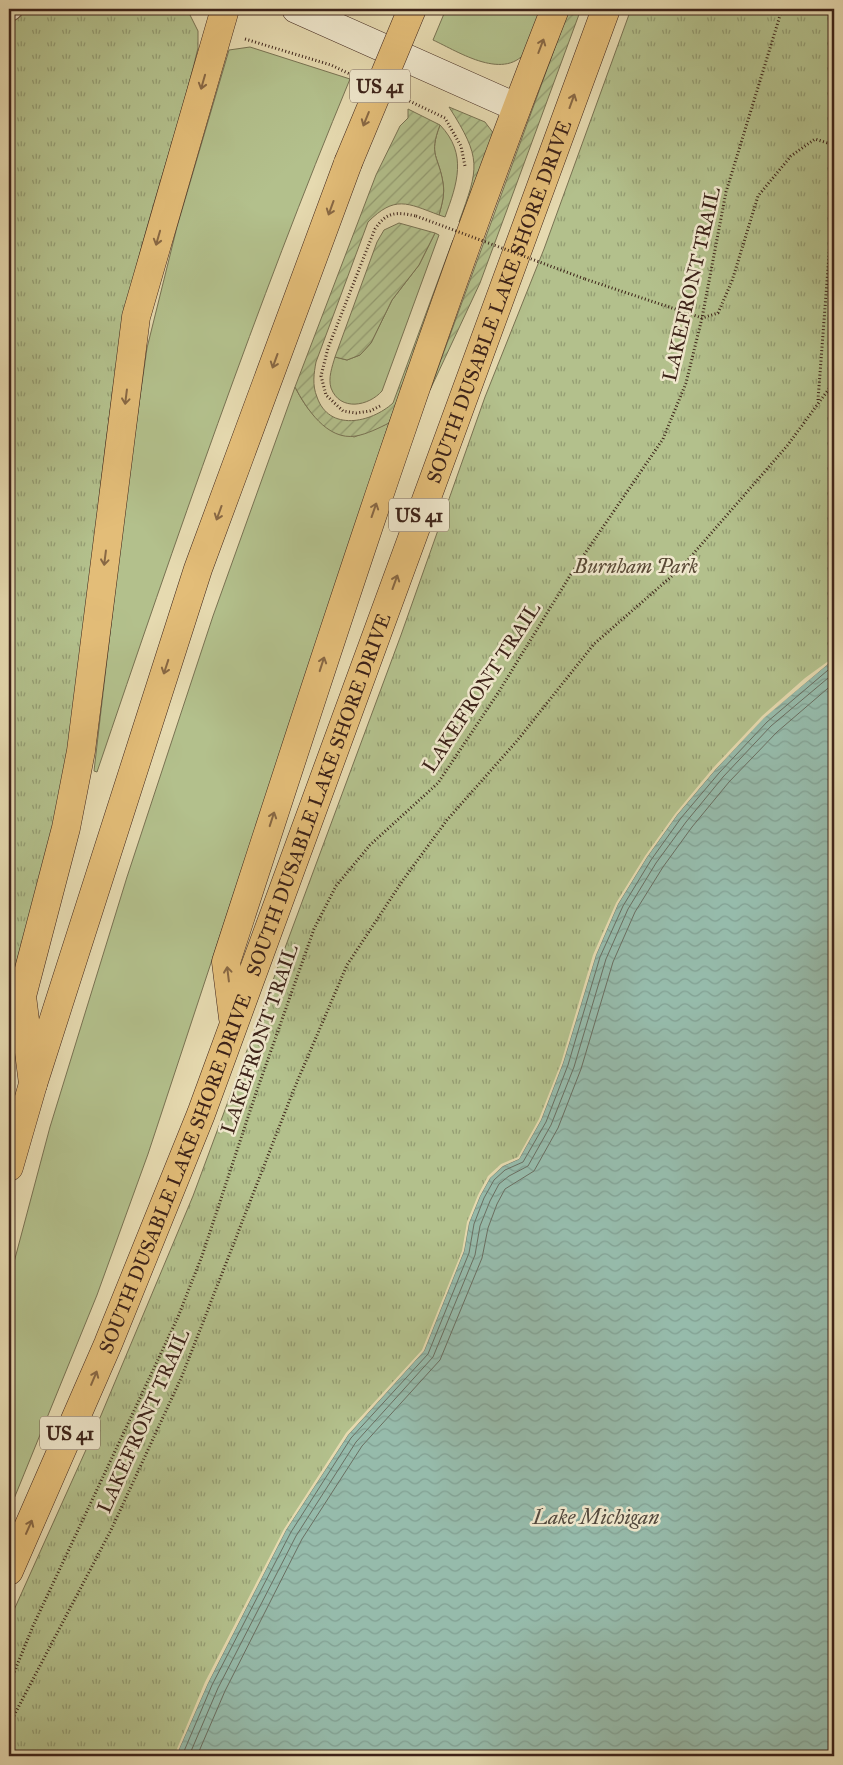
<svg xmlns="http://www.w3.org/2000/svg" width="843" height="1765" font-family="'IM FELL Great Primer',serif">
<defs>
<pattern id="park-tufts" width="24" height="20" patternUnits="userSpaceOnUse" patternTransform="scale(1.25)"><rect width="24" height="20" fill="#b3c08c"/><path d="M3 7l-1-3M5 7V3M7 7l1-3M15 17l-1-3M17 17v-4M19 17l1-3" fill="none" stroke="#939c72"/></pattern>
<pattern id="garden-furrows" width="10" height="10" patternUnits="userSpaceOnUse" patternTransform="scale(1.25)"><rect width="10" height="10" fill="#b3c08c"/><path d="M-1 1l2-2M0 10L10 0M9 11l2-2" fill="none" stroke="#939c72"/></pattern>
<pattern id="water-waves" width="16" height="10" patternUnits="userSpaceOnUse" patternTransform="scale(1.25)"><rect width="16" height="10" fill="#96bbab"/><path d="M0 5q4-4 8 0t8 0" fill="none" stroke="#82a093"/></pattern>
</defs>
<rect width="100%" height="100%" fill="#e6dab0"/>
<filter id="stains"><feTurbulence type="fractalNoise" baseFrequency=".004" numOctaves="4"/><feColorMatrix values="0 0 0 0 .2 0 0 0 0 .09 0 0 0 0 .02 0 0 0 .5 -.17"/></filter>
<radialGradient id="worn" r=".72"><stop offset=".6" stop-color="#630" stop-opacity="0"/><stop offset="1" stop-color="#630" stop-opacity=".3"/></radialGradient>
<g fill="#b3c08c" stroke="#787252">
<path d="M446 9H543C538 21 535 38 528 49 506 83 459 52 433 40Z"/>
<path d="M250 47 350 79C256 306 176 539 97 772L94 771 126 496 147 348 177 227 229 50Z"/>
<path d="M440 125C468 154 457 184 445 217L439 215C442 204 445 194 443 183 439 156 428 156 440 125Z"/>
<path d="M435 233 439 235 382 391C369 406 340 412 331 388 328 378 332 367 335 357L347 360 360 355 371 343 392 300 419 265Z"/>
<path d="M295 387C312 420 321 423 354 437L389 423 148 1154 97 1295 9 1511V1281L50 1127 127 877 213 616Z"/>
</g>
<g fill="url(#park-tufts)" stroke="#787252">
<path d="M9 9H187L198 31V48C175 145 138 239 121 338 98 474 90 613 68 750 55 832 31 910 9 989Z"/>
<polygon points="631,9 834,9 834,659 807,680 563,1063 541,1120 464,1251 424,1351 348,1435 176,1756 9,1756 9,1621 94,1432 193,1196 401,635 485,397 544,249"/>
</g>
<g fill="url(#garden-furrows)" stroke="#787252">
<polygon points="569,9 581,9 480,283 430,390"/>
<path d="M449 107 485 122 494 134 464 223 459 222C479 167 482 159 449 107Z"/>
<path d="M408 109 440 125C428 156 439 156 443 183 445 194 442 204 439 215 407 203 395 195 368 222L316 362C314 373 312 385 317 397 329 432 371 423 393 403L453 240 457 242 389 423C379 428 367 434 356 436 327 441 306 408 295 387L376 175 400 126 408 118Z"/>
<polygon points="399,223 435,233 419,265 392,300 371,343 360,355 347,360 335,357 377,242 384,230"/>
</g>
<polygon fill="url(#water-waves)" stroke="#727e71" points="834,659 834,1756 176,1756 208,1683 286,1530 348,1435 424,1351 464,1251 469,1223 480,1196 490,1178 503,1166 519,1159 541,1120 563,1063 596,955 618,904 647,857 677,815 715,770 763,718"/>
<polygon fill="#e6dab0" points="834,657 834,659 764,718 715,770 677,815 647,857 618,904 596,955 563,1063 541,1120 519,1159 503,1166 490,1178 480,1196 469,1223 464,1251 424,1351 348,1435 286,1530 208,1683 176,1756 174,1756 205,1682 284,1529 346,1433 422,1350 462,1251 467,1222 478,1195 488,1176 501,1164 518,1157 539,1119 561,1063 593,955 616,903 645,856 675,814 713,768 762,716 805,678"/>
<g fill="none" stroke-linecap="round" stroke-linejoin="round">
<g stroke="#6a6f62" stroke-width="1">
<polyline points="182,1756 212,1685 291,1532 351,1438 428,1354 469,1253 474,1224 484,1198 494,1180 505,1170 523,1162 546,1122 568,1065 600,957 623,906 651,860 681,818 719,773 767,722 834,665"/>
<polyline points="189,1756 218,1688 296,1536 356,1442 433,1357 475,1255 480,1226 490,1201 499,1184 509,1176 528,1166 551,1125 574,1067 606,959 628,909 656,863 686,822 723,777 771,726 834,673"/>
<polyline points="197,1756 225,1691 302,1539 362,1446 440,1360 482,1258 488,1228 497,1204 505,1189 534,1171 558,1128 581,1069 613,962 635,912 663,867 692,827 729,782 777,732 834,683"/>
</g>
<defs>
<polyline id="minor" points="9,11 12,9"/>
<polyline id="secondary" points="296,9 516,107"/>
<g id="motorway">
<path d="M233 1018 226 962C330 642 432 322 555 9"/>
<polyline points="33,1084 22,996 66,828 81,751 136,317 225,9"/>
<polyline points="9,1167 33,1084 198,569 348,163"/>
<path id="s1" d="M9 1571 108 1344 201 1114 606 9"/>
</g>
</defs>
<use href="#minor" stroke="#67513f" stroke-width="23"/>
<use href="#secondary" stroke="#3d2319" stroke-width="29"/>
<use href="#motorway" stroke="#3d2319" stroke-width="29"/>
<g stroke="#3d2319" stroke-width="3" stroke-dasharray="1 2.5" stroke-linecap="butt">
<polyline points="245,39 331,65 354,76"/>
<polyline points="403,98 445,118 461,146 465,166"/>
<polyline points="585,279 702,318 718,313 732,281 758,196 791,156 815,139 834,145"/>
<polyline points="818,400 834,189"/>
<path d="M380 406 370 411 356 413 343 411 326 395 321 376 328 348 375 229C387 211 397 212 416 216"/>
<polyline points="9,1685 33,1626 178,1317 202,1256 256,1093 314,929 336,886 370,845 438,783 498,693 571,574 663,439 686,383 702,318 726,192 782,9"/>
<polyline points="9,1725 111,1530 182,1376 294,1089 347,965 403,880 447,820 516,742 594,644 680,569 787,446 834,382"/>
</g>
<use href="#minor" stroke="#efe7cc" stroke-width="21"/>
<use href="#secondary" stroke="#efe7cc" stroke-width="28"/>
<use href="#motorway" stroke="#e3bd78" stroke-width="28"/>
<defs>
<polyline id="motorway-bridge" points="348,163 412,9"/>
</defs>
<use href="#motorway-bridge" stroke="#3d2319" stroke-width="29" stroke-linecap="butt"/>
<polyline stroke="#3d2319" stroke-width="3" stroke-dasharray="1 2.5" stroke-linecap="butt" points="416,216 585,279"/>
<use href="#motorway-bridge" stroke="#e3bd78" stroke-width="28"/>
</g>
<defs><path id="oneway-shaft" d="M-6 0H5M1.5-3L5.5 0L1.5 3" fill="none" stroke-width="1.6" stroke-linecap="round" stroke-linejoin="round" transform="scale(1.25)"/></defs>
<g stroke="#886844">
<use href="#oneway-shaft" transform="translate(541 46) rotate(-69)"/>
<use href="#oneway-shaft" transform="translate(203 82) rotate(106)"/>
<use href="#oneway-shaft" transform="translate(572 101) rotate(-70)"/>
<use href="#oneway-shaft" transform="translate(366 119) rotate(112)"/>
<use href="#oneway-shaft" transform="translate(331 208) rotate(110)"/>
<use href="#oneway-shaft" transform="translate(158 238) rotate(106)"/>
<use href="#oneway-shaft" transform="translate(275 361) rotate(110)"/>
<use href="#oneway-shaft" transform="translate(126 397) rotate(97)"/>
<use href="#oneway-shaft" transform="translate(374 510) rotate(-71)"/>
<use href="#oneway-shaft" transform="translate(219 513) rotate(110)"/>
<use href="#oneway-shaft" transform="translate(105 558) rotate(97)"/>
<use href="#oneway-shaft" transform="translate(395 582) rotate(-70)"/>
<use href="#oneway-shaft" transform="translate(322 664) rotate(-72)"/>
<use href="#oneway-shaft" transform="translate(166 667) rotate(108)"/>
<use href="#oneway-shaft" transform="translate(272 819) rotate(-72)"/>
<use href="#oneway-shaft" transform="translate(228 974) rotate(-97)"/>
<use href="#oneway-shaft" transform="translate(94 1378) rotate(-67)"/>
<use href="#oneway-shaft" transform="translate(29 1527) rotate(-66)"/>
</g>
<g text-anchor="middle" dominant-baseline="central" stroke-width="5" stroke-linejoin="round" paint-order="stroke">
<g fill="#efe7cc" stroke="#725e4f" stroke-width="1">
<rect x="350" y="69.5" width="60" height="33" rx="4"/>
<rect x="389" y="498.5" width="60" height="33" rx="4"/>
<rect x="40" y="1416.5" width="60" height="33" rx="4"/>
</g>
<g font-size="19" font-weight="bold" fill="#3d2319">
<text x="380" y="86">US 41</text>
<text x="419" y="515">US 41</text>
<text x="70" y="1433">US 41</text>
</g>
<g font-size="20" fill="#3d2319" stroke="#efe7cc">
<text transform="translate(691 284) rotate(-77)">LAKEFRONT TRAIL</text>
<text stroke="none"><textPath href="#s1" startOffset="1361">SOUTH DUSABLE LAKE SHORE DRIVE</textPath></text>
<text transform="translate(481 687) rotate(-57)">LAKEFRONT TRAIL</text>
<text stroke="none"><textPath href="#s1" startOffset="836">SOUTH DUSABLE LAKE SHORE DRIVE</textPath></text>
<text transform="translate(259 1039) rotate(-71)">LAKEFRONT TRAIL</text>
<text stroke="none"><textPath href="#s1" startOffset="431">SOUTH DUSABLE LAKE SHORE DRIVE</textPath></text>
<text transform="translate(143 1421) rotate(-66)">LAKEFRONT TRAIL</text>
</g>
<g font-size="20" font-style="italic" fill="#5a4a36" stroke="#efe7cc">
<text x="636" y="566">Burnham Park</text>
</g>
<g font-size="21" font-style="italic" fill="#53493e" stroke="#efe7cc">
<text x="596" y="1517">Lake Michigan</text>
</g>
</g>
<rect width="843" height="1765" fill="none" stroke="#e6dab0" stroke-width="30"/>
<rect x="10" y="10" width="823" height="1745" fill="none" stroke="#3d2319" stroke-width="2.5"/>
<rect x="15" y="15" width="813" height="1735" fill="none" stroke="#3d2319"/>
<rect width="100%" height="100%" filter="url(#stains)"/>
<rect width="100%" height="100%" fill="url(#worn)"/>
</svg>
